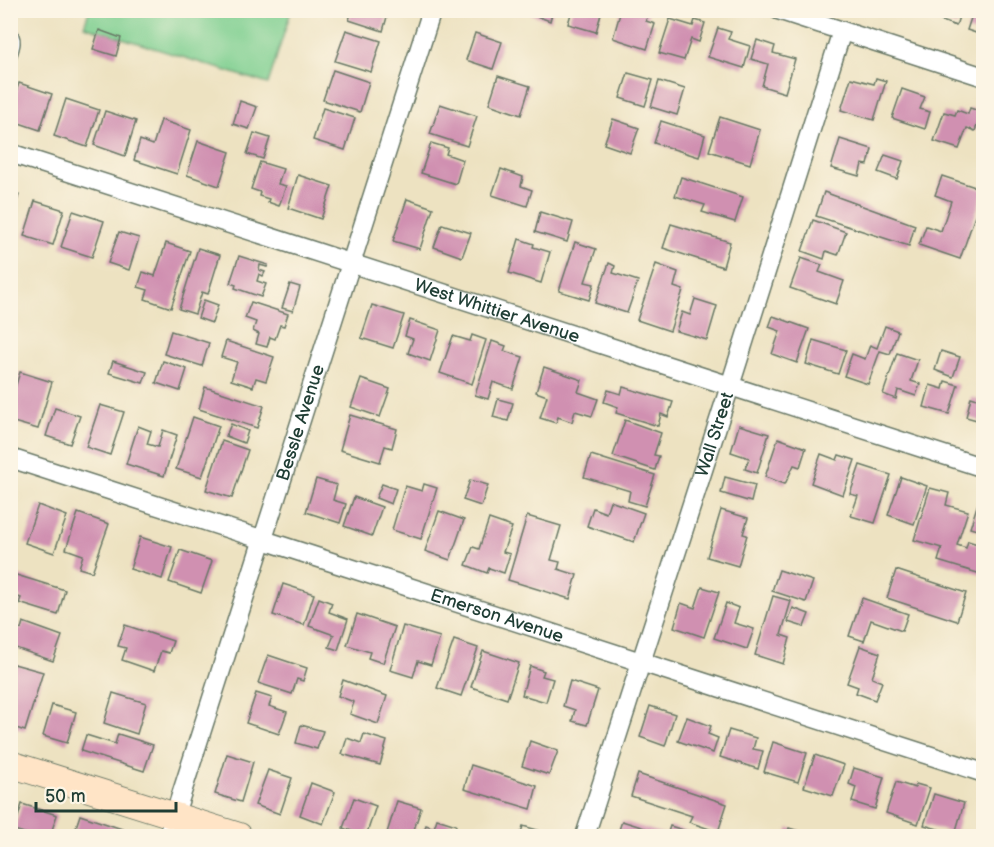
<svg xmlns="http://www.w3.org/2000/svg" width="994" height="847" font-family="'Balsamiq Sans',sans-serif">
<rect width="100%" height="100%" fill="#fcf5e5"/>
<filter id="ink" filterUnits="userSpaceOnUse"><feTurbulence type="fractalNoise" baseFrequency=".0167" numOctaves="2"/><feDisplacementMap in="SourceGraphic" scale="12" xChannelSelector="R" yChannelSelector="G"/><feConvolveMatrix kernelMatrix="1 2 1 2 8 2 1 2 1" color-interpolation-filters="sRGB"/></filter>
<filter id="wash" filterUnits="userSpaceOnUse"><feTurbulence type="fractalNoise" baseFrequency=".008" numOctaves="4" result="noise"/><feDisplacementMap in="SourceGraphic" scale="24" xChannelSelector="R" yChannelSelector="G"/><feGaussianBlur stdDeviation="1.35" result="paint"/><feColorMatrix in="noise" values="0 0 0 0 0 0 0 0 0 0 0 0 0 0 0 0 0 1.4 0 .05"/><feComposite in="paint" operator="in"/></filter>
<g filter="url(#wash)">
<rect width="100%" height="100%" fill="#ede2c1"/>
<polygon fill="#7ecf90" stroke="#4e8662" stroke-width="1.5" points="89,11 291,11 268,84 84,26"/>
<g id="blocks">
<g fill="#d090b1">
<polygon points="352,10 389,10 383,31 349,20"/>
<polygon points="520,10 553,10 550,21"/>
<polygon points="572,10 602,10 596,32 568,24"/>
<polygon points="621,10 649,10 646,21 655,24 647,49 613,38"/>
<polygon points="933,10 961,10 956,26 931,17"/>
<polygon points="973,12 984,16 984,28 982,27 979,34 967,30"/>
<polygon points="670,19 693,26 695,20 705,23 699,42 691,39 684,60 659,53"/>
<polygon points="718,28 731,32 728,39 750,46 744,68 708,57"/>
<polygon points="99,30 121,38 116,56 93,49"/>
<polygon points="346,30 381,41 371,72 335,61"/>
<polygon points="475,33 502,42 493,69 466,60"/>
<polygon points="757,40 775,46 773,53 795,59 785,93 762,86 768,64 751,59"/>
<polygon points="333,70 369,82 360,112 323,100"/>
<polygon points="628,73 653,80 645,106 620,98"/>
<polygon points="498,76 530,86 521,115 489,104"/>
<polygon points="851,78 874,84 876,78 886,81 874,120 841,110"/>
<polygon points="659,81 685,89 677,115 651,107"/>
<polygon points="19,83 52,94 40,130 10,120 10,109"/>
<polygon points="902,89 925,97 920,109 930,112 925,129 892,118"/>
<polygon points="66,99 99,110 87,147 54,136"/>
<polygon points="240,101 257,107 249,129 233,124"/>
<polygon points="440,104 477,116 467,146 430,134"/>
<polygon points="323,108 355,118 345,150 313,140"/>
<polygon points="970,108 982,112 975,131 967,128 959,149 934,141 944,112 955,115 957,110 968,114"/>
<polygon points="105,111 136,121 125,156 94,145"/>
<polygon points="720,117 760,130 750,164 709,151"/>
<polygon points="613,119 639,128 630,153 604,144"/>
<polygon points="161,120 191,130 177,174 134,160 140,140 153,145"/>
<polygon points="661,121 705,135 699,157 654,143"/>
<polygon points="254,133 270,138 263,159 247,154"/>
<polygon points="840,139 872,149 868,165 862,164 859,176 831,168"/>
<polygon points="198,141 230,152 219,186 187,175"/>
<polygon points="431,143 448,148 446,154 463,160 456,184 421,173"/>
<polygon points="885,155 903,161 897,179 878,172"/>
<polygon points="260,162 283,169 278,184 286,186 279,206 268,202 269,199 259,196 260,192 251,189"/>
<polygon points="501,169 523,177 521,186 532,190 527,206 492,195"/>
<polygon points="298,175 332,186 321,219 288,208"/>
<polygon points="942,176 984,190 960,259 919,245 926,226 941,231 951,201 935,195"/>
<polygon points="681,177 743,197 735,222 702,212 705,205 675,196"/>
<polygon points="10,192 19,195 11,218 10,218"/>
<polygon points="824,192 915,225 909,246 816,216"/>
<polygon points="407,199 433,208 420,249 393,241"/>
<polygon points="35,201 64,210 53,245 24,236"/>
<polygon points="73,211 104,221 92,257 61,247"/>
<polygon points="540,212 573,222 567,242 535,232"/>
<polygon points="813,220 846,232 838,255 826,251 824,259 802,251"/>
<polygon points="442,224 471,233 462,257 434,247"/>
<polygon points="671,224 730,242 723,267 663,248"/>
<polygon points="119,232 139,238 129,270 108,263"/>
<polygon points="519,239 534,244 533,247 550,252 541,283 509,273"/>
<polygon points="575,242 596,249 585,282 594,284 589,300 559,291"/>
<polygon points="166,243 190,251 171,308 145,299 148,290 138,287 143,272 155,276"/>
<polygon points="198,248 220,255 208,294 202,292 195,314 179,309"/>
<polygon points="239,256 268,265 267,267 260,265 259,270 265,272 263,276 259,274 257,281 266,284 261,297 235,288 236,285 230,283"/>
<polygon points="801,258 822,265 819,272 844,281 836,304 790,288"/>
<polygon points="609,263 615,266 613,273 638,281 627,313 595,303"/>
<polygon points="656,264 678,272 674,287 683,290 670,331 637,320"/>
<polygon points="290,284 300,287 293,311 282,308"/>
<polygon points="695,299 717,306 707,340 676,331 682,312 690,315"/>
<polygon points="204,300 218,305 212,323 198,318"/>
<polygon points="251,302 288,314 284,326 280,325 275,339 270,337 267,347 256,344 259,334 253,331 256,322 245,318"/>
<polygon points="372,305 404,315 393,348 361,338"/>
<polygon points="773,316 809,329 797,363 772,354 780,331 769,327"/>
<polygon points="410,320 440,330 430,361 408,353 413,339 405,336"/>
<polygon points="885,326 898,331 890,354 880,351 868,384 844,376 852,354 865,359 870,345 877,348"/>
<polygon points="171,331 209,343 202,366 164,354"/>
<polygon points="472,335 486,340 472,384 440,373 453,336 470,341"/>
<polygon points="813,340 846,350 838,374 806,364"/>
<polygon points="226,341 274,357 266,381 256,378 253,387 231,380 237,362 221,357"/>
<polygon points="492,341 506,346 504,351 523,357 513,389 493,382 488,399 475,395"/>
<polygon points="941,351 960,357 953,377 935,370"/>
<polygon points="897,353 918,360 911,381 920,384 916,396 898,390 896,399 883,394"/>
<polygon points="113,361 147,372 143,383 109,373"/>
<polygon points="163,361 187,369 180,391 156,383"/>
<polygon points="544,367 582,380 578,392 598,399 592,416 575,411 572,422 558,417 556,423 540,418 547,396 536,392"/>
<polygon points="10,369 16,370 11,384 10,384"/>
<polygon points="20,372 52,382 38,429 10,421 10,404"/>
<polygon points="361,379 390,389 380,417 351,407"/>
<polygon points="945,381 958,385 949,414 924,407 930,385 943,389"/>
<polygon points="205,387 264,406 257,428 199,409"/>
<polygon points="623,387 673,402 668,417 661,414 658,426 616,413 618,407 604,402 608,390 621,394"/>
<polygon points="971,397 984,401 984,422 966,417"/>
<polygon points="498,399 513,403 508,421 493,417"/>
<polygon points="100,405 124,412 110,455 86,447"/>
<polygon points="55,408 80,416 70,444 46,436"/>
<polygon points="350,415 397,429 392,448 385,446 380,462 340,450"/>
<polygon points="193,417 219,426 202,477 176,469"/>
<polygon points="625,420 661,433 654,455 659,456 655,470 613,456"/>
<polygon points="231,424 248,431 244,443 226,436"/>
<polygon points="739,425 769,434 757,473 745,469 749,458 731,452"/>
<polygon points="138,426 151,431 147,444 158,447 163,430 177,435 164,476 126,464"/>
<polygon points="778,438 806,448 800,467 794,465 785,484 765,477"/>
<polygon points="222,441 248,450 232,498 206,490"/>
<polygon points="821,454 837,460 839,455 855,460 843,495 811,483"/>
<polygon points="591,455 655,475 645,506 628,501 630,491 584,477"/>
<polygon points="860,465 891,475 875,523 851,516 858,496 850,494"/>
<polygon points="725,477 755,485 751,502 721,493"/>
<polygon points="901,477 927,486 914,524 888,515"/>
<polygon points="316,479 337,485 333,500 346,504 340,523 306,512"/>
<polygon points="470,480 488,485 481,506 463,500"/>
<polygon points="382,484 396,489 391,504 376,498"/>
<polygon points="424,484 437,488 421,539 392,530 405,486 422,491"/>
<polygon points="930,488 949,493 946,505 968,511 957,545 966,548 968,541 984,546 984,575 938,561 942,548 914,540"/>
<polygon points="354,497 382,507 372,536 344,526"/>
<polygon points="979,500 984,501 984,532 970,528"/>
<polygon points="610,501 644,513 634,542 587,526 593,508 606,513"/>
<polygon points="38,505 67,516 54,553 25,543"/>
<polygon points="721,510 748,518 743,534 747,535 738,566 707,557"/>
<polygon points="439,511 464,520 450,560 425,551"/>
<polygon points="78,513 109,524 92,572 79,568 83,555 66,549"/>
<polygon points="527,516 561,526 551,560 560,562 558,569 577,575 570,599 508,580"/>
<polygon points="489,519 512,527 503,552 510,554 504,573 489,568 487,573 466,565 473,547 479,549"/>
<polygon points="140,537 172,547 162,579 130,569"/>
<polygon points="180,550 212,561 201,593 169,582"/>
<polygon points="779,570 813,581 806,602 772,591"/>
<polygon points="896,570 966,593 957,621 887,598"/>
<polygon points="10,573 65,590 58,615 19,603 21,598 10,594"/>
<polygon points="283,584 314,594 304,625 273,615"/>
<polygon points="702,587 719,592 704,637 674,627 681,603 695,608"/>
<polygon points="773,596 791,601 781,635 790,638 783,664 755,655"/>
<polygon points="319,598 332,603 329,612 348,619 338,650 329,647 334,635 309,626"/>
<polygon points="862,598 908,614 902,631 871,620 864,641 849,636"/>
<polygon points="726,603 739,608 734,623 754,629 747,649 714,638"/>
<polygon points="793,608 809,614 804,627 788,622"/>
<polygon points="357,614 395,627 383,663 368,658 370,652 347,645"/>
<polygon points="23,622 62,636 53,661 10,646 10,625 21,629"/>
<polygon points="125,625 173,641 169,653 161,651 154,671 122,660 126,648 118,646"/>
<polygon points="403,626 440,637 431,665 418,661 413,677 390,670"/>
<polygon points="454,640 478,648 461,696 437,688"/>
<polygon points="860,646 880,653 872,678 882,682 875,700 856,693 858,687 847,683"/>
<polygon points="483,651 519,663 507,699 471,687"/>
<polygon points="268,655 307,668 303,681 297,679 292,694 258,683"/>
<polygon points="14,664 43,672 25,731 10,726 10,694 13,687 10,686 10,676"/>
<polygon points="530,666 544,671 542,676 553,679 546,702 522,695"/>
<polygon points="343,680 387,696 378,724 350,714 354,702 338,696"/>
<polygon points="570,681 598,690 587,725 572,721 575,710 563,706"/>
<polygon points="113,693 146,703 137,734 104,723"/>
<polygon points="256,693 272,698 269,706 287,712 279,734 246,723"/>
<polygon points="52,705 76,712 67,743 43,736"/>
<polygon points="650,706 675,714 665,746 640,737"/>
<polygon points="687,717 711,726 708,734 718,738 713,753 678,741"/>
<polygon points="301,725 323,731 317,749 296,743"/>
<polygon points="729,730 756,738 753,749 763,751 758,769 720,757"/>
<polygon points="118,734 153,745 144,771 81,751 86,735 115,744"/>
<polygon points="364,734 387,741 380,765 342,754 347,738 361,743"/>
<polygon points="530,741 558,751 549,775 522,766"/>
<polygon points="773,742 807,753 798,782 764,772"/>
<polygon points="227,754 253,762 241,802 215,794"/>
<polygon points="815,755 844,765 833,796 804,787"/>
<polygon points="471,765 537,786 531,809 464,789"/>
<polygon points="854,768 884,777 875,809 852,802 856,787 849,784"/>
<polygon points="268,770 292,778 280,814 255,805"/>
<polygon points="638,774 727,804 718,832 689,822 692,816 631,796"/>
<polygon points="896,782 915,788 916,784 930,788 918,824 886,813"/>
<polygon points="311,783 335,792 323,824 300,815"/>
<polygon points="934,794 964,803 955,834 924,825"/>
<polygon points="354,798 376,806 366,836 343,828"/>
<polygon points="397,801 421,808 412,836 386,836"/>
<polygon points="22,804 57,815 50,836 34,836 14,830"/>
<polygon points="80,815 125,830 123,836 73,836"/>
<polygon points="437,819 456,825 453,836 422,836 426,825 434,828"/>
<polygon points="622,821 667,835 670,826 690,832 689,836 617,836"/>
<polygon points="523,826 541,831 540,836 520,836"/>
<polygon points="789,828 815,836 786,836"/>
</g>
</g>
</g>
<g filter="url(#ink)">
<use href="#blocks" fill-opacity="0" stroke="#677765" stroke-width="1.5"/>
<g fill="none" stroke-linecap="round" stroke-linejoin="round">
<defs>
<path id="lane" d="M10 30C19 39 14 49 10 60"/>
<g id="street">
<polyline points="778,10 984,77"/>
<path id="s1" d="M10 153 984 468"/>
<path id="s2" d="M10 458 984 773"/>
<path id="s3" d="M168 836 432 10"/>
<path id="s4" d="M585 836 730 386 842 31"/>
</g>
<polyline id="secondary" points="10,764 239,836"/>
</defs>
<use href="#lane" stroke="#677765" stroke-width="12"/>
<use href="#street" stroke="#677765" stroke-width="21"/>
<use href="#secondary" stroke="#677765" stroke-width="28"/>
<use href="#lane" stroke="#fff" stroke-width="9"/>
<use href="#street" stroke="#fff" stroke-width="18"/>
<use href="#secondary" stroke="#ffe4c6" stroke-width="26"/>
</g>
</g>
<g text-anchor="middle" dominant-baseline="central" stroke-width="5" stroke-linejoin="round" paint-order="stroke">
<g font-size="18" fill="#1f3d34" stroke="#fcf5e5">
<text stroke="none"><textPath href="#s1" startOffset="512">West Whittier Avenue</textPath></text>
<text stroke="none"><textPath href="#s3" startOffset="434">Bessle Avenue</textPath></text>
<text stroke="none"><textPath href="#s4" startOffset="422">Wall Street</textPath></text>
<text stroke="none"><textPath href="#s2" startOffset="512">Emerson Avenue</textPath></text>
</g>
</g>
<rect width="994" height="847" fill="none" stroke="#fcf5e5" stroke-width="36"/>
<path d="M36 802v9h140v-9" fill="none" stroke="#1f3d34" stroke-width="3"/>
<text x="45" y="802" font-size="18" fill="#1f3d34" stroke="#fcf5e5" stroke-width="4.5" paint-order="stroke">50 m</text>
</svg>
